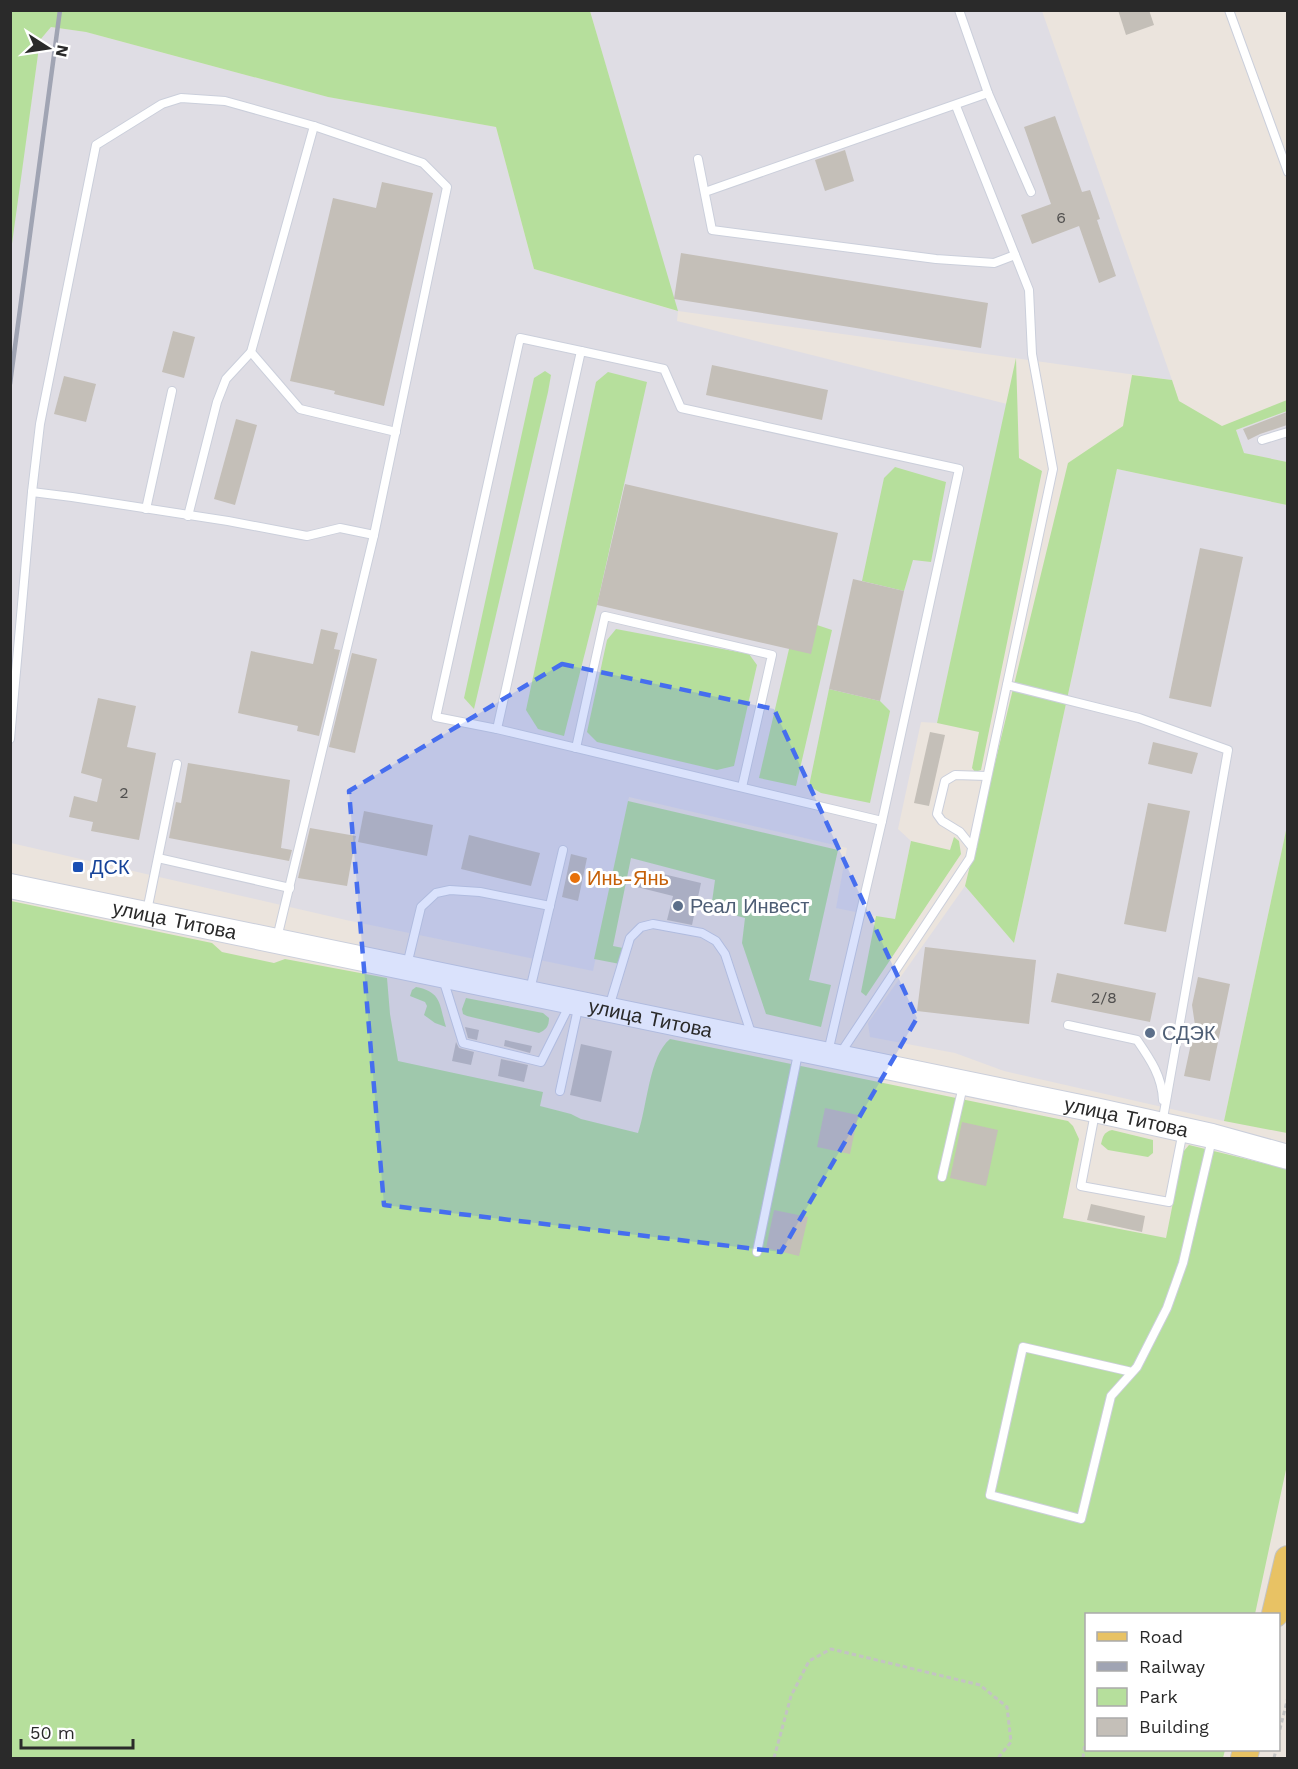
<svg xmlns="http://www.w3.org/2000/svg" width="1298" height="1769" font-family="'Work Sans',sans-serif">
<rect width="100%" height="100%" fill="#ebe4dd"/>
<g fill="#dfdde4">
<polygon points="590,11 1042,11 1172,380 678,311 677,321 1007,404 937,723 921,722 898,829 911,841 895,920 836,908 847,848 629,797 593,971 346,920 11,843 10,251 40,40 51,27 86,32 328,97 496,127 534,269 677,311"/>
<polygon points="1287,411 1287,462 1243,453 1236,430"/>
<polygon points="1117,469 1287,505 1287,826 1224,1121 1004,1071 955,1053 870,1037 868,1023 965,886 1014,943"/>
</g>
<g fill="#b6df9c">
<polygon points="11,11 590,11 678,311 534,269 496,127 328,97 86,32 51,27 40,40 11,251"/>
<polygon points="1016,358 1019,458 1042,471 981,770 975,772 972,768 979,732 937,723"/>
<polygon points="545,371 551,375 548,392 474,709 464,698 534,378"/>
<polygon points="608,372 647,382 597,605 564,736 538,729 526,710 596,382"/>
<polygon points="1132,375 1172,380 1179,401 1222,426 1287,400 1287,411 1236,430 1244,453 1287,462 1287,505 1117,469 1014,943 965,886 1068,463 1123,426"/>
<polygon points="895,467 946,482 931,562 913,560 904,591 862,581 884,478"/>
<polygon points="817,625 832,630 796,786 759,778 789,649"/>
<polygon points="616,629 749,654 757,665 734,766 717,770 597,742 587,732 607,640"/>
<polygon points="829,689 880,701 890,711 870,803 821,793 809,786"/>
<polygon points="628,801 838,850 809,980 831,985 821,1027 766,1014 742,943 745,918 711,909 715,880 631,858 613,946 623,948 620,964 594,959"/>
<polygon points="1287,826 1288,1133 1287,1133 1224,1121"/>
<polygon points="954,837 959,841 961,854 866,996 861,992 876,916 895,919 911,841 950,850"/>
<path d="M11 901 212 943 222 952 274 963 285 959 387 978 390 1014 398 1061 543 1092 540 1106 571 1114 581 1119 638 1133C647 1108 649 1056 670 1039L1068 1121 1073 1126 1079 1139 1063 1218 1166 1238 1183 1152 1189 1145 1287 1169V1465L1255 1614H1086V1750H1225L1223 1758H11Z"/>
<path d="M416 987C442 992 439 1004 446 1027L435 1023 424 1015 427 1006 425 1002 410 996 412 990Z"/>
<path d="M466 998 543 1013 549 1018C549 1026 546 1030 539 1033L467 1016 463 1014 462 1009Z"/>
<path d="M1112 1130 1153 1140V1153L1148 1157 1108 1150 1101 1144C1103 1136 1104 1132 1112 1130Z"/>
</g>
<g fill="#c4bfb8">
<polygon points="1118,10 1149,10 1154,25 1126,35"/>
<polygon points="1055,116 1082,192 1090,190 1100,219 1097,220 1116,276 1099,283 1079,226 1032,244 1021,215 1051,204 1024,127"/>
<polygon points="845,150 854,181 825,191 815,160"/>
<polygon points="382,182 433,193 384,406 334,394 335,391 290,381 333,198 376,208"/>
<polygon points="681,253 988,303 981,348 674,299"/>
<polygon points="173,331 195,337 184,378 162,372"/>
<polygon points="712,365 828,390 822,420 706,395"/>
<polygon points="64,376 96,384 86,422 54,414"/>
<polygon points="1287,412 1287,425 1260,434 1248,440 1243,429"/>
<polygon points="236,419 257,425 235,505 214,499"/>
<polygon points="625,484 838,533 811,654 597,605"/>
<polygon points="1200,548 1243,557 1211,707 1169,698"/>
<polygon points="853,579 904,591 880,701 829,689"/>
<polygon points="321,629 338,633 334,649 340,650 319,736 297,731 298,726 238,713 251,651 313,664"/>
<polygon points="352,653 377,659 355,753 329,747"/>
<polygon points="98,698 136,706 127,747 156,753 139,840 91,831 93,822 69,817 74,796 97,802 102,779 81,773"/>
<polygon points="930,732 945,735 929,806 914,803"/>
<polygon points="1153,742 1198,753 1192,774 1148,764"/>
<polygon points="188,763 290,780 281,848 292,850 289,861 169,838 176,802 181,803"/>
<polygon points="1148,803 1190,811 1166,932 1124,924"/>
<polygon points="364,811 433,825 427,856 358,842"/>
<polygon points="310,828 356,836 347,886 298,878"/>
<polygon points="469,835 540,853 531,886 461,869"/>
<polygon points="571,854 587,858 578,901 562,897"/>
<polygon points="642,869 701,883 692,925 667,920 673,896 637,887"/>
<polygon points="925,947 1036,960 1029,1024 917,1011"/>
<polygon points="1057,973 1156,993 1150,1022 1051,1002"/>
<polygon points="1198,977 1230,984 1210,1081 1184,1076 1195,1025 1192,1005"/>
<polygon points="465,1027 479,1030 477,1040 468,1038"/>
<polygon points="505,1040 532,1046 530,1053 504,1046"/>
<polygon points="456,1042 459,1048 474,1052 471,1065 452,1061"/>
<polygon points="581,1044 612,1051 601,1102 570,1095"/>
<polygon points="501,1059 528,1065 524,1082 498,1076"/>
<polygon points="825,1108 858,1115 850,1154 817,1147"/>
<polygon points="962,1122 998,1130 986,1186 950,1178"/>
<polygon points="1091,1204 1145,1216 1142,1232 1087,1220"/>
<polygon points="774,1210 808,1217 799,1256 766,1248"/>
</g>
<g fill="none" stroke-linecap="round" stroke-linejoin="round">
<defs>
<g id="lane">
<polyline points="959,10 988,93 1031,192"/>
<polyline points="1229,10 1288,172"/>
<polyline points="698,159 712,230 936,259 994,263 1015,255"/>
<polyline points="705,192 988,93"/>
<polyline points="581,351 520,338 436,717 497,729 882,821"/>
<polyline points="251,352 300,409 396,432"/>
<polyline points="1262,440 1288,432"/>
<polyline points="32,492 72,497 228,521 307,536 340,528 374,535"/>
<polyline points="146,509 172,391"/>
<polyline points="188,516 217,402 226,379 251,352 314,126"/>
<polyline points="1007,685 1139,718 1228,750 1162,1124"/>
<polyline points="497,729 581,351 664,369 681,408 959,469 882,821 828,1052"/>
<polyline points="10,739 32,492 40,424 96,145 162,104 181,98 225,101 314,126 423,163 447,187 374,535 277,938"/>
<polyline points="576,748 605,616 772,655 742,787"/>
<polyline points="972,847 960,832 942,821 937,814 945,781 955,775 987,776"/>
<polyline points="158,858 290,888"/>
<polyline points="147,911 177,764"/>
<polyline points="407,965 421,907 436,893 450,890 480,892 550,906"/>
<polyline points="443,979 463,1043 541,1062 570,1004"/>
<polyline points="530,990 563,850"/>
<polyline points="609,1007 630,938 641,927 653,924 702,933 716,941 725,954 752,1036"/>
<path d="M1068 1025 1137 1040C1150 1059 1162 1076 1163 1100"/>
<polyline points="840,1054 970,858 1053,469 1032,354 1029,290 956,106"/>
<polyline points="560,1091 579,1004"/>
<polyline points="1095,1113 1081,1186 1169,1202 1183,1131"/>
<polyline points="942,1177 963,1086"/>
<polyline points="757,1252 799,1049"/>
<polyline points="1132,1372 1023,1347 990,1495 1081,1519 1111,1396 1137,1367 1167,1308 1183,1263 1212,1139"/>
</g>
<g id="secondary">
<path id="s1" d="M10 886 1095 1110 1212 1136 1288 1157"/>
</g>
<g id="primary">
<polyline points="1275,1614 1288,1559"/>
<polyline points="1244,1758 1246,1750"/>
</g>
</defs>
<use href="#lane" stroke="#cbcfdb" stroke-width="10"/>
<use href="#secondary" stroke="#cbcfdb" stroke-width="26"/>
<use href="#primary" stroke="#c3c3c3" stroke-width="28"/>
<g stroke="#c3c3c3" stroke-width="3" stroke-dasharray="4.5 3" stroke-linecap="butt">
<polyline points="1278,1737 1288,1697"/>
<polyline points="774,1758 791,1696 809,1661 831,1649 980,1685 1007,1707 1011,1742 998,1758"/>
<polyline points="1083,1758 1086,1736"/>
<polyline points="1274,1758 1276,1750"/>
</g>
<use href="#lane" stroke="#fff" stroke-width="8"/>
<use href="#secondary" stroke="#fff" stroke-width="24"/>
<use href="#primary" stroke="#e8c264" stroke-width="26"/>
<polyline stroke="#a0a4b3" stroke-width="4.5" points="10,384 60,10"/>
</g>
<path fill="#466eef" fill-opacity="0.2" stroke="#466eef" stroke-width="4.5" stroke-dasharray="12 8" stroke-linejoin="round" d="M562 664 774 709 917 1018 781 1252 384 1205 349 791Z"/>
<rect fill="#1a4fb4" stroke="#fff" stroke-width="2" x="72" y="861" width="12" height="12" rx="3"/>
<circle fill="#e8710a" stroke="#fff" stroke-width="2" cx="575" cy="878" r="6"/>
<g fill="#5c6f8a" stroke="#fff" stroke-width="2">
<circle cx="678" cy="906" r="6"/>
<circle cx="1150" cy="1033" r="6"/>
</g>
<g text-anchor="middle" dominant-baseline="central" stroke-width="6" stroke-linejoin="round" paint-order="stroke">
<g font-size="16" fill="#504f4e">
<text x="1061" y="217">6</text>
<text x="124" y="792">2</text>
<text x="1104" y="997">2/8</text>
</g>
<g font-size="20" fill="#164399" stroke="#fff" text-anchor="start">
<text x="90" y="867">ДСК</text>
</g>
<g font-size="20" fill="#c56008" stroke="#fff" text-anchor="start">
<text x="587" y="878">Инь-Янь</text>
</g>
<g font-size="20" fill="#4e5e75" stroke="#fff" text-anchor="start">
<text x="690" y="906">Реал Инвест</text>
<text x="1162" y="1033">СДЭК</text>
</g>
<g font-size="20" fill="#2a2a2a" stroke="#fff">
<text stroke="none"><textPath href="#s1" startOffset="168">улица Титова</textPath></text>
<text stroke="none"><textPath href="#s1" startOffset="654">улица Титова</textPath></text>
<text stroke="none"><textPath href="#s1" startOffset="1140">улица Титова</textPath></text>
</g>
</g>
<rect width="1298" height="1769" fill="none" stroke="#2a2a2a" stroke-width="24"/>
<rect x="1085" y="1613" width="195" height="138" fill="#ffffff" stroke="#aaaaaa" stroke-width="1.5"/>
<rect x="1097" y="1632" width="30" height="9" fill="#e8c264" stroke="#aaaaaa" stroke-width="1.5"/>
<text x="1139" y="1643" font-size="18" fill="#2a2a2a">Road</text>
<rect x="1097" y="1662" width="30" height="9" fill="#a0a4b3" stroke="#aaaaaa" stroke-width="1.5"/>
<text x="1139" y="1673" font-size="18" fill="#2a2a2a">Railway</text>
<rect x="1097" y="1688" width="30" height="18" fill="#b6df9c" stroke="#aaaaaa" stroke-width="1.5"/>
<text x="1139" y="1703" font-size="18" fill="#2a2a2a">Park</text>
<rect x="1097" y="1718" width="30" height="18" fill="#c4bfb8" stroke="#aaaaaa" stroke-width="1.5"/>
<text x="1139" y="1733" font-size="18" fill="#2a2a2a">Building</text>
<g transform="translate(48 48) rotate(102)" stroke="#ffffff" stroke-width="4.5" paint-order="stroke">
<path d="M0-4.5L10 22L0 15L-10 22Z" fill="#2a2a2a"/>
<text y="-9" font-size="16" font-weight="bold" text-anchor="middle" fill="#2a2a2a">N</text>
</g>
<path d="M21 1739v9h112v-9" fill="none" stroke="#2a2a2a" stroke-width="3"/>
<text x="30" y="1739" font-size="18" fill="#2a2a2a" stroke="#ffffff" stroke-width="4.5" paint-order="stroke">50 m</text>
</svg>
